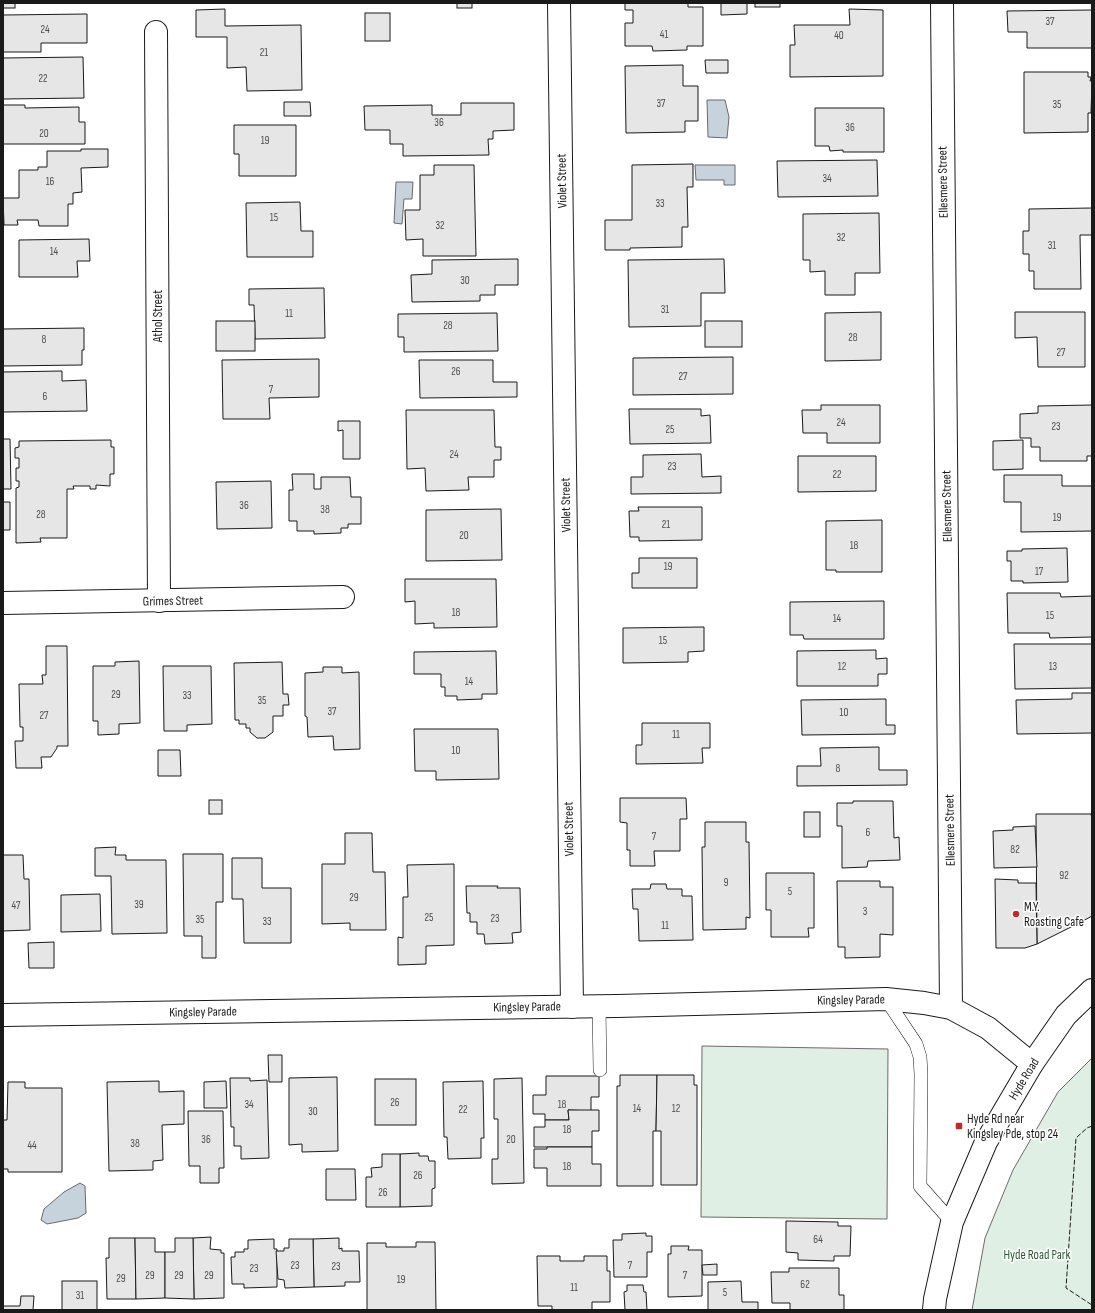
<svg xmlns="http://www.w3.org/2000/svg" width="1095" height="1313" font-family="'Sofia Sans Condensed',sans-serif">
<rect width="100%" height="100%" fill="#fff"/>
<g fill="#e0efe3" stroke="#6a6a6a">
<polygon points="702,1046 888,1049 887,1219 701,1217"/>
<polygon points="1092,1058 1092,1310 972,1310 985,1238 1013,1170 1058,1092"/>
</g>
<g fill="#c6d2dc" stroke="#6a6a6a">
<polygon points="707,100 725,100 729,117 727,138 708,137"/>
<polygon points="695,165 735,165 735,185 724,185 724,180 696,180"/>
<polygon points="396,182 413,182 412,199 404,199 402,224 394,223"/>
<polygon points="80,1183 85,1186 86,1213 78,1218 47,1224 41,1220 44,1209 64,1192"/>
</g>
<g fill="#e6e6e6" stroke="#1a1a1a">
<rect x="3" y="3" width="12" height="5"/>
<rect x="457" y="3" width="15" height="5"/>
<polygon points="625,3 688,3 688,7 703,7 703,46 687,46 687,50 653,51 652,46 625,46 625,23 633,23 633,10 625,10"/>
<polygon points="721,3 747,3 747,14 721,15"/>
<rect x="755" y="3" width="25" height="4"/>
<polygon points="225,9 225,26 301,25 302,90 247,91 246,67 227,68 227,37 196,37 196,10"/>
<polygon points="849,9 883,10 883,76 790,77 790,45 795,45 794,25 850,25"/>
<polygon points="1092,10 1092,48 1027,48 1027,32 1008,32 1007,11"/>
<rect x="365" y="13" width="25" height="28"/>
<polygon points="87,14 87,43 41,43 41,52 3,52 3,15"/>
<polygon points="83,57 84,98 3,99 3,58"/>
<polygon points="705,60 728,60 728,73 706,73"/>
<polygon points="683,65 683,86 698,86 698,121 685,121 685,132 626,133 625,66"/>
<polygon points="1024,72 1088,72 1088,77 1091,77 1090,81 1092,81 1091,113 1088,113 1088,132 1024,133"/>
<polygon points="284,102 310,102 311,116 284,116"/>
<polygon points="461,103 514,103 514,130 493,131 493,139 488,139 489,155 403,156 403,144 390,144 390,130 365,130 364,106 432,105 432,115 461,115"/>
<polygon points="3,105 25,105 25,108 79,107 79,122 85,122 85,144 3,144"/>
<polygon points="815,108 884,108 884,152 843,152 843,150 830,151 829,146 815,146"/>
<polygon points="234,125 296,125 296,176 239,176 239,154 234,154"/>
<polygon points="81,149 108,149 108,167 81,168 82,192 73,193 73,204 68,204 68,226 39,226 38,220 17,220 18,225 4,225 3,198 19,198 19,170 38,170 38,167 47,167 47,151 81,151"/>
<polygon points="877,160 878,196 778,197 777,161"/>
<polygon points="693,164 693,187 687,187 688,227 682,227 682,247 630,248 630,250 605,250 605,220 632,220 632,165"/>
<polygon points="434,165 474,165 476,256 423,256 423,239 406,240 405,210 420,210 420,175 434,175"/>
<polygon points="300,202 301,231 313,231 313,257 247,257 246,203"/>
<polygon points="1092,208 1092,235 1080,235 1081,289 1034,289 1034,271 1029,271 1029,254 1023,254 1023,231 1029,231 1029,209"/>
<polygon points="879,213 880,273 855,273 855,295 825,295 825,271 810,272 810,260 803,260 803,214"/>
<polygon points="89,239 90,261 77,261 78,277 19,277 19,240"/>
<polygon points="518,259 518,285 495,285 495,295 480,295 480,301 412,302 411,275 432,274 432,260"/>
<polygon points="724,259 725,293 701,293 701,326 629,327 628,260"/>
<polygon points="324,288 325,338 255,339 254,305 249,305 249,289"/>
<polygon points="881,312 881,360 825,361 825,313"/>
<polygon points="1015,312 1085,312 1085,367 1038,367 1037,337 1015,338"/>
<polygon points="497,313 498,351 404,352 404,337 398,337 398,314"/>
<rect x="216" y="321" width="39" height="30"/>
<rect x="705" y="321" width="37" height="26"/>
<polygon points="84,328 84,350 82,350 82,365 3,366 3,329"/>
<polygon points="733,357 733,394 633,395 633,358"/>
<polygon points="319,359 319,397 269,398 270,419 223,419 222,360"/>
<polygon points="419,360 493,360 493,382 517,382 517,397 420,398"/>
<polygon points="62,371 62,381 86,380 87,411 3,412 3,372"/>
<polygon points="821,405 880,405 880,443 827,443 827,433 803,433 802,410 821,410"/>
<polygon points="1092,405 1092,456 1087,456 1087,461 1040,461 1040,447 1031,447 1031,438 1020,438 1020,414 1038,413 1038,406"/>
<polygon points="629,409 701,409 701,416 710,415 711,443 630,444"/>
<polygon points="406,410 494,410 495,447 501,447 501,460 494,460 494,477 468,477 469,490 426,491 425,468 407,469"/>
<polygon points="338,421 360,421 360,459 343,459 343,430 338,431"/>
<polygon points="3,439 10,439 11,489 3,489"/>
<polygon points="111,440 111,447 114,447 114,474 110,474 110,486 96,485 96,489 90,489 90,486 73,486 74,489 67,489 67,538 40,538 41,542 16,543 16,488 19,487 19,481 16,481 16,468 19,468 19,458 15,458 15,448 19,447 19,441"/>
<polygon points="1023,440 1023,469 993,470 993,441"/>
<polygon points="701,454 702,477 721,476 721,493 631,494 631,477 643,477 643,455"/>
<polygon points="798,456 876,456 876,491 798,492"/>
<polygon points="292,474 314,474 314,489 321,489 321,477 350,477 351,497 361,497 361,524 348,524 348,528 341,528 341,533 314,534 314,531 297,531 297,521 289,521 289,490 293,490"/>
<polygon points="1004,475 1062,475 1062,486 1092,486 1092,531 1021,532 1021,502 1004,502"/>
<polygon points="271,481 272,528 217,529 216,482"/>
<polygon points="3,502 10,502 10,530 3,530 3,536"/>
<polygon points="638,507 702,507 702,540 639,541 639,537 630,537 629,511 639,511"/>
<polygon points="501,509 502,560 426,561 426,510"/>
<polygon points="882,520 882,572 836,572 836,570 826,570 826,521"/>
<polygon points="1067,548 1068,582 1023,583 1023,581 1011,581 1011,561 1007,561 1007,551 1022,551 1022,549"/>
<polygon points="639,558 697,558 697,588 632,588 632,573 639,573"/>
<polygon points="405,579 496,579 497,627 434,628 434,623 415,624 415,601 405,602"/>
<polygon points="1007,593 1060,593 1061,597 1092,596 1092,637 1050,638 1049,633 1008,633"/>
<polygon points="884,601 884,639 804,639 803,635 790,635 790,602"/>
<polygon points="704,627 704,651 688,652 688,662 623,663 623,628"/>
<polygon points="1014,644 1092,644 1092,688 1015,689"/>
<polygon points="46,646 67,646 68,746 57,746 57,748 51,757 41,757 42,768 16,768 15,741 23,741 23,727 20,727 19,684 43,684 42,675 46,675"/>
<polygon points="876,650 876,659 887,658 887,674 878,674 878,686 797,686 797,651"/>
<polygon points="496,651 497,694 482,694 482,699 457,700 457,696 445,696 445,687 441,687 441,674 414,674 414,652"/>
<polygon points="139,661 140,723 119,724 119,734 98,735 98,721 93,721 93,666 115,666 115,662"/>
<polygon points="282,662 283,694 288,694 289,705 283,705 283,716 273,716 273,732 265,738 257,738 250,732 250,728 246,728 246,724 239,724 239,720 235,720 234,663"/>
<polygon points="163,666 211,666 212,724 187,725 187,731 164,731"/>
<polygon points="323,667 342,667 342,673 359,672 360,749 334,750 333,736 308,737 307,717 305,716 305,673 323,672"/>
<polygon points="1072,693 1092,693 1092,733 1017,734 1016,700 1072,699"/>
<polygon points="886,699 886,725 895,725 895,734 802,735 801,700"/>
<polygon points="642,723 710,723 710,748 702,748 703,763 636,764 636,745 642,745"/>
<polygon points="414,729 498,729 499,779 436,780 436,771 415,771"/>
<polygon points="879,747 879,770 907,770 907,785 797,786 797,766 821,766 820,748"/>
<polygon points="158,750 180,750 181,776 158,776"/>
<polygon points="620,798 686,798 687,819 680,819 680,851 654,851 655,866 630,866 630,850 627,850 627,823 620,822"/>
<rect x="209" y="800" width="13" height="14"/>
<polygon points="853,801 893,801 894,838 899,837 900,860 868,861 867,867 842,868 842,826 837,826 837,803 853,803"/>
<rect x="804" y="812" width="16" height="25"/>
<polygon points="1036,814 1091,814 1092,819 1092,916 1081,922 1037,944"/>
<polygon points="705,822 746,822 746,842 749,842 750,918 746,917 746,929 703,930 702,847 705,847"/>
<polygon points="1035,826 1037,867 994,868 993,831 1013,830 1013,827"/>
<polygon points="345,833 372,833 373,872 385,872 386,930 350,930 350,923 322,924 322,864 345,864"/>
<polygon points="116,847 115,855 126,855 126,860 166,860 167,933 112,934 111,876 95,876 95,848"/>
<polygon points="183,854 223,854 223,902 216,902 216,958 202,958 202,936 184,936"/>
<polygon points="3,855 23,855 24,879 29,879 30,930 3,931"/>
<polygon points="232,858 262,858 262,888 291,888 291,943 244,943 243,899 232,899"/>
<polygon points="454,864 454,945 426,946 426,964 398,965 398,937 403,938 403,897 408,897 407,865"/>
<polygon points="766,873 814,873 814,928 808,928 809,937 771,937 771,910 766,910"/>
<polygon points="995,879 1018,880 1018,883 1036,883 1037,944 1025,948 996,948"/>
<polygon points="837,881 880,881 880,887 893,887 893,935 880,934 880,957 845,958 845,947 838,947"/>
<polygon points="651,884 666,884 667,889 682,889 682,896 692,896 693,940 639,941 638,909 633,909 632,889 650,889"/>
<polygon points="466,886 498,886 497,888 520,888 521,932 512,933 513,943 485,944 484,934 477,934 477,922 470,922 470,913 467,913"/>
<polygon points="100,894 101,931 61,932 61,895"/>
<polygon points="54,942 54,968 29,968 28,943"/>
<polygon points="268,1055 282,1055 282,1082 269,1082"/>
<polygon points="620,1075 657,1075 656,1131 653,1131 653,1186 617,1186 617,1086 620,1086"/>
<polygon points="657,1075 694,1075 694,1085 697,1085 697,1185 661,1185 661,1131 656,1131"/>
<polygon points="546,1076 599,1076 599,1097 591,1097 591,1111 568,1110 569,1120 545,1120 545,1114 533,1114 533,1095 546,1095"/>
<polygon points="337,1077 338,1151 302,1152 302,1144 289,1145 289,1078"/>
<polygon points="230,1078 250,1078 250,1081 267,1080 269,1158 241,1159 241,1146 234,1146 234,1127 231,1127"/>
<polygon points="522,1078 524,1183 492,1184 492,1159 498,1159 498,1119 494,1119 494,1079"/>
<rect x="375" y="1079" width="41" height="46"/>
<polygon points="159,1081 159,1092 184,1091 184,1124 162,1125 163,1160 153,1161 153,1170 109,1171 107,1082"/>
<polygon points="226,1081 227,1108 204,1108 204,1082"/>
<polygon points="483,1081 484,1138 481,1138 481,1158 448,1159 447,1137 444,1137 443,1082"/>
<polygon points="8,1082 25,1082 25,1088 62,1088 62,1172 8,1172 8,1169 3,1169 3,1120 7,1120"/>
<polygon points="568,1110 599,1110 599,1131 592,1131 592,1147 534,1147 534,1127 545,1127 545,1120 569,1120"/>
<polygon points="188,1111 223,1111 224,1168 219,1168 219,1183 200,1183 200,1166 189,1166"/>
<polygon points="547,1147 592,1147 592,1164 601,1164 601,1186 547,1186 547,1168 534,1168 534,1149 547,1149"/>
<polygon points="419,1153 419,1156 428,1156 429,1161 435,1161 435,1188 432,1189 432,1206 400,1207 400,1154"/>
<polygon points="382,1154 400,1154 400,1207 366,1207 366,1177 372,1177 371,1168 382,1167"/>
<polygon points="326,1169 355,1169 356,1200 326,1200"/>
<polygon points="786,1221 838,1222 838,1226 851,1226 850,1256 834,1256 834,1261 798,1260 798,1253 786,1252"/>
<polygon points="646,1233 646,1236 652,1236 652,1252 647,1252 647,1277 614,1277 613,1240 622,1240 622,1234"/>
<polygon points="211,1237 210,1249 221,1250 221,1253 224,1253 224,1298 194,1299 193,1238"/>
<polygon points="109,1238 135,1238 136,1299 107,1299 106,1258 109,1258"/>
<polygon points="135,1238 155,1238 155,1252 165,1252 165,1298 136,1299"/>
<polygon points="175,1238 193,1238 194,1299 165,1298 165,1252 175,1252"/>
<polygon points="339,1238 339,1249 342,1248 342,1251 359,1251 360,1282 345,1282 345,1286 314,1287 313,1239"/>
<polygon points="274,1239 274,1249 277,1249 277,1287 244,1288 244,1284 232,1284 231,1257 235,1257 235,1252 244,1252 244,1249 248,1249 248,1240"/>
<polygon points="289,1239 313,1239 314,1287 285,1288 284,1280 278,1279 276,1251 284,1251 284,1248 289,1248"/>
<polygon points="416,1242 435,1242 436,1310 367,1310 367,1243 386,1243 386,1247 416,1247"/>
<polygon points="671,1246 689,1246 688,1250 702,1250 702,1296 668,1297 668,1254 671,1254"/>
<polygon points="537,1256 560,1256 560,1261 584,1261 584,1256 607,1256 607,1271 610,1271 610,1302 592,1302 592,1310 552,1310 552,1306 538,1306"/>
<polygon points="717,1264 717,1275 703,1275 702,1265"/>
<polygon points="789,1268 839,1268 839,1295 844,1295 844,1310 790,1310 790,1303 772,1303 771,1272 789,1272"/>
<rect x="62" y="1281" width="35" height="29"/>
<polygon points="741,1281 742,1302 758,1302 758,1310 708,1310 708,1282"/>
<polygon points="627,1285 643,1285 644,1292 646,1292 647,1310 625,1310 624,1292 627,1291"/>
<polygon points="21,1296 34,1296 33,1310 3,1310 3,1306 20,1306"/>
</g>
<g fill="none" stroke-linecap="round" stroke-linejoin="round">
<defs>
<g id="service">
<polyline points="886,999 916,1044 920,1057 921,1074 920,1186 952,1222"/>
<polyline points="599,1006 600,1070"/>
</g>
<g id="minor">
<polyline points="559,3 572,1007"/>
<polyline points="942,3 951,1008"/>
<polyline points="156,32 159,601"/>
<polyline points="3,603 343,597"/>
<polyline points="3,1015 617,1006 886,999 924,1003 951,1008 988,1028 1032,1064"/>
</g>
<polyline id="tertiary" points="934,1310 935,1299 952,1222 986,1142 1032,1064 1066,1015 1092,990"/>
</defs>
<use href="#service" stroke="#1a1a1a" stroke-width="14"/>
<use href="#minor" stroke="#1a1a1a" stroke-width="24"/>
<use href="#tertiary" stroke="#1a1a1a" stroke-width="24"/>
<use href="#service" stroke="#fff" stroke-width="13"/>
<use href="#minor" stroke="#fff" stroke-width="22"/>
<use href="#tertiary" stroke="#fff" stroke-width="22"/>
<polyline stroke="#1a1a1a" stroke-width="1" stroke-dasharray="5 2" stroke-linecap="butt" points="1092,1126 1087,1128 1076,1138 1066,1288 1092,1305"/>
</g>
<g fill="#c62828" stroke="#fff" stroke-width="1.5">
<circle cx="1016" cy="914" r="4"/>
<rect x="955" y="1122" width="8" height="8" rx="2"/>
</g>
<g text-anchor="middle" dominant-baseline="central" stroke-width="3" stroke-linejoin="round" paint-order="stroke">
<g font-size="11" fill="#4d4d4d">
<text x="1050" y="21">37</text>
<text x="45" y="29">24</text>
<text x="664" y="34">41</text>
<text x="839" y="35">40</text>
<text x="264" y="52">21</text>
<text x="43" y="78">22</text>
<text x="661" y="103">37</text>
<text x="1057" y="104">35</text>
<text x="439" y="122">36</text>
<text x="850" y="127">36</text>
<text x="44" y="133">20</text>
<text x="265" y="140">19</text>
<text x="827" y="178">34</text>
<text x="50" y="181">16</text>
<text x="660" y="203">33</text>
<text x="274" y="217">15</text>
<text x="440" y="225">32</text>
<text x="841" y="237">32</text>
<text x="1052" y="245">31</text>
<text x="54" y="251">14</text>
<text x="465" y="280">30</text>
<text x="665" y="309">31</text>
<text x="289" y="313">11</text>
<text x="448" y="325">28</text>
<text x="853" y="337">28</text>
<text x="44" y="339">8</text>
<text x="1061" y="352">27</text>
<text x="456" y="371">26</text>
<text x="683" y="376">27</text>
<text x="271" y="389">7</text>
<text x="45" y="396">6</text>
<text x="841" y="422">24</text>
<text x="1056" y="426">23</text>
<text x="670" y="429">25</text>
<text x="454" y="454">24</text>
<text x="672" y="466">23</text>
<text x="837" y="474">22</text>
<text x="244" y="505">36</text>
<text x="325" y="509">38</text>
<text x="41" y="514">28</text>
<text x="1057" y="517">19</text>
<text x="666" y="524">21</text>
<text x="464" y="535">20</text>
<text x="854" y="545">18</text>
<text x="668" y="566">19</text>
<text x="1039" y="571">17</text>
<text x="456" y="612">18</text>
<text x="1050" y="615">15</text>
<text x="837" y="618">14</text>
<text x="663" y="640">15</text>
<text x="842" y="666">12</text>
<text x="1053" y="666">13</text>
<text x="469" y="681">14</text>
<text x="116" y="694">29</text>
<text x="187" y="695">33</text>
<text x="262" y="700">35</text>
<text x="332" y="711">37</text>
<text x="844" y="712">10</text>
<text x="44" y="715">27</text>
<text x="676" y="734">11</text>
<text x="456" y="750">10</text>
<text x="838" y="768">8</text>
<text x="868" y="832">6</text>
<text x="654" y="836">7</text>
<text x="1015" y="849">82</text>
<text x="1064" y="875">92</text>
<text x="726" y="882">9</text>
<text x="790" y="891">5</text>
<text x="354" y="897">29</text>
<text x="139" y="904">39</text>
<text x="16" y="905">47</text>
<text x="865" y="911">3</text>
<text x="429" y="917">25</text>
<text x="495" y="918">23</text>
<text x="200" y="919">35</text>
<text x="267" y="921">33</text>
<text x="665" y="925">11</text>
<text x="395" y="1102">26</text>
<text x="249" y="1104">34</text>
<text x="562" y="1104">18</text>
<text x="637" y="1108">14</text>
<text x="676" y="1108">12</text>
<text x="463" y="1109">22</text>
<text x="313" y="1111">30</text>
<text x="567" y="1129">18</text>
<text x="206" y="1139">36</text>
<text x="511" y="1139">20</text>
<text x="135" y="1143">38</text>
<text x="32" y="1145">44</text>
<text x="567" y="1166">18</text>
<text x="418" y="1175">26</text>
<text x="383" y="1192">26</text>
<text x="818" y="1239">64</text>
<text x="295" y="1265">23</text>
<text x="630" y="1265">7</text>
<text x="336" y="1266">23</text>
<text x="254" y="1268">23</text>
<text x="150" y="1275">29</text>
<text x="179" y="1275">29</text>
<text x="209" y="1275">29</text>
<text x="685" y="1275">7</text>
<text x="121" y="1278">29</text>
<text x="401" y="1279">19</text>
<text x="805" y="1284">62</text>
<text x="574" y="1287">11</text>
<text x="725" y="1292">5</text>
<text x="80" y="1295">31</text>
</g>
<g font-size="13" fill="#1a1a1a" stroke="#fff">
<text transform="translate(562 181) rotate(-91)">Violet Street</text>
<text transform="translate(943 182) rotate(-91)">Ellesmere Street</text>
<text transform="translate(158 316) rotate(-90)">Athol Street</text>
<text transform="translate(566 505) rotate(-91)">Violet Street</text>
<text transform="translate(947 506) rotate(-91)">Ellesmere Street</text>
<text transform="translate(173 601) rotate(-1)">Grimes Street</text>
<text transform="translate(569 829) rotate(-91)">Violet Street</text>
<text transform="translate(950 830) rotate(-91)">Ellesmere Street</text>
<text transform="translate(851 1000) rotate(-1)">Kingsley Parade</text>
<text transform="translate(527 1007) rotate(-1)">Kingsley Parade</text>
<text transform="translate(203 1012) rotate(-1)">Kingsley Parade</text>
<text transform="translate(1024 1079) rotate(-59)">Hyde Road</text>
</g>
<g font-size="13" fill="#1a1a1a" stroke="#fff" text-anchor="start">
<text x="1024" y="907">M.Y.<tspan x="1024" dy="15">Roasting Cafe</tspan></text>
<text x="967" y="1119">Hyde Rd near<tspan x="967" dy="15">Kingsley Pde, stop 24</tspan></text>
</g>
<g font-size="13" fill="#2b5a34" stroke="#fff">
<text x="1037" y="1255">Hyde Road Park</text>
</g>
</g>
<rect width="1095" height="1313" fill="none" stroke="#1a1a1a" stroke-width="8"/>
</svg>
